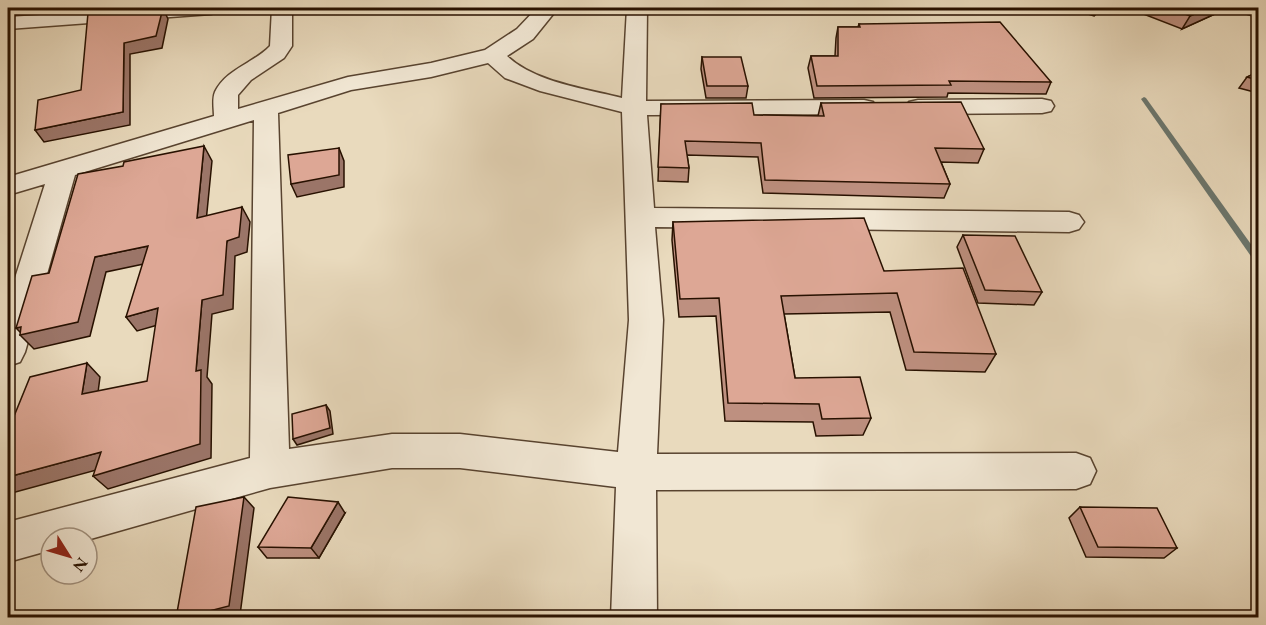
<svg xmlns="http://www.w3.org/2000/svg" width="1266" height="625" font-family="'EB Garamond',serif">
<rect width="100%" height="100%" fill="#e9dabd"/>
<filter id="stains"><feTurbulence type="fractalNoise" baseFrequency=".00333" numOctaves="4"/><feColorMatrix values="0 0 0 0 .2 0 0 0 0 .09 0 0 0 0 .02 0 0 0 .5 -.17"/></filter>
<radialGradient id="worn" r=".72"><stop offset=".6" stop-color="#630" stop-opacity="0"/><stop offset="1" stop-color="#630" stop-opacity=".3"/></radialGradient>
<g fill="none" stroke-linecap="round" stroke-linejoin="round">
<polygon fill="#6b766d" fill-rule="evenodd" points="1144,97 1146,98 1258,254 1258,263 1255,262 1141,99"/>
<defs>
<g id="minor">
<polygon points="152,8 221,8 218,12 211,14 8,29 8,17"/>
<path d="M272 8H292V46L284 58 251 80 238 95V109L348 77 431 63 485 50 517 29 537 8H558L533 39 507 56C537 83 584 88 622 98L627 8H647L646 101 864 100 873 102 876 107 873 112 864 114 647 115 654 208 1069 212 1079 215 1084 222 1079 229 1069 232 655 227 663 320 657 454 1076 453 1090 458 1096 471 1090 484 1076 489 656 490 657 618H611L616 487 460 468H392L270 488 87 540V538H51V550L8 562V522L250 458 254 120 75 175 25 352 20 362 8 366V300L45 184 8 195V177L214 116C214 109 212 99 215 92 226 69 254 63 270 46ZM488 63 505 78 540 91 622 112 629 320 618 452 460 434H392L289 449 278 113 351 90 431 77Z"/>
<polygon points="1239,8 1258,8 1258,17 1242,12"/>
<polygon points="1042,99 1051,101 1054,106 1051,111 1042,113 918,114 909,112 906,107 909,102 918,100"/>
</g>
</defs>
<use href="#minor" stroke="#58432f" stroke-width="3"/>
<use href="#minor" fill="#f1e7d4" fill-rule="evenodd"/>
</g>
<g fill="#be9080" stroke="#281100" stroke-width="1.5">
<polygon points="95,8 134,8 96,9"/>
<polygon points="1068,8 1102,8 1094,16"/>
<polygon points="1128,8 1228,8 1182,29"/>
<polygon points="859,24 1051,82 1046,94 948,93 947,97 814,98 808,68 811,56 835,56 836,38 838,27 858,27"/>
<polygon points="702,57 748,86 746,98 706,98 701,69"/>
<polygon points="1258,72 1258,93 1239,88 1247,77"/>
<polygon points="821,103 984,149 978,163 941,162 950,184 944,198 763,193 758,157 687,155 689,168 688,182 658,181 661,104 754,115 818,116"/>
<polygon points="673,222 884,271 996,354 985,372 906,370 890,312 784,314 795,378 871,418 863,435 816,436 813,422 725,421 716,316 679,317 672,240"/>
<polygon points="963,235 1042,292 1034,305 978,303 957,247"/>
<polygon points="1080,507 1177,548 1164,558 1086,557 1069,518"/>
<polygon points="345,513 319,558 267,558 258,547"/>
</g>
<g fill="#9b7568" stroke="#281100" stroke-width="1.5">
<polygon points="163,8 168,19 162,48 130,54 130,125 44,142 35,130 123,112 124,43"/>
<polygon points="1098,8 1102,8 1094,16"/>
<polygon points="1208,8 1228,8 1182,29 1190,16"/>
<polygon points="204,146 212,161 205,232 197,218"/>
<polygon points="339,148 344,161 344,187 297,197 291,184"/>
<polygon points="242,207 250,222 247,252 235,256 233,309 212,314 207,377 212,384 211,458 108,489 93,476 196,371 202,300"/>
<polygon points="148,246 158,261 106,272 90,336 34,349 20,335 22,334 16,328 21,327 95,257"/>
<polygon points="158,308 168,322 137,331 126,317"/>
<polygon points="87,363 100,377 96,408 82,394"/>
<polygon points="326,405 330,411 333,434 297,445 293,439"/>
<polygon points="101,452 115,465 8,494 8,477"/>
<polygon points="244,497 254,508 240,615 231,618 182,618"/>
<polygon points="338,502 345,513 319,558 311,548"/>
</g>
<g fill="#dda795" stroke="#281100" stroke-width="1.5">
<polygon points="163,8 156,36 124,43 123,112 35,130 38,100 81,90 88,13"/>
<polygon points="1169,8 1208,8 1190,16"/>
<polygon points="1000,22 1051,82 949,81 951,85 817,86 811,56 838,56 838,27 860,27 859,24"/>
<polygon points="702,57 741,57 748,86 707,86"/>
<polygon points="1258,72 1258,80 1247,77"/>
<polygon points="961,102 984,149 935,148 950,184 765,180 761,143 685,141 689,168 658,167 661,104 752,103 754,115 824,116 821,103"/>
<polygon points="204,146 197,218 242,207 239,237 227,241 223,295 202,300 196,371 201,370 200,444 93,476 101,452 8,477 8,431 30,377 87,363 82,394 147,381 158,308 126,317 148,246 95,257 78,322 20,335 21,327 16,328 32,276 49,273 78,174 123,166 124,162"/>
<polygon points="339,148 339,175 291,184 288,155"/>
<polygon points="864,218 884,271 963,268 996,354 914,352 897,293 781,296 795,378 860,377 871,418 822,419 819,404 728,403 719,298 680,299 673,222"/>
<polygon points="963,235 1015,236 1042,292 985,290"/>
<polygon points="326,405 330,428 293,439 292,414"/>
<polygon points="244,497 229,606 182,618 176,618 196,507"/>
<polygon points="288,497 338,502 311,548 258,547"/>
<polygon points="1080,507 1157,508 1177,548 1098,547"/>
</g>
<rect width="1266" height="625" fill="none" stroke="#e9dabd" stroke-width="30"/>
<rect x="9" y="9" width="1248" height="607" fill="none" stroke="#281100" stroke-width="3"/>
<rect x="15" y="15" width="1236" height="595" fill="none" stroke="#281100" stroke-width="1.5"/>
<g transform="translate(69 556) rotate(127)"><circle r="28" fill="#f1e7d4" stroke="#a1917f" stroke-width="1.5"/>
<path d="M0-4.5L10 22L0 15L-10 22Z" fill="#8f2418"/>
<text y="-9" font-size="16" font-weight="bold" text-anchor="middle" fill="#281100">N</text>
</g>
<rect width="100%" height="100%" filter="url(#stains)"/>
<rect width="100%" height="100%" fill="url(#worn)"/>
</svg>
